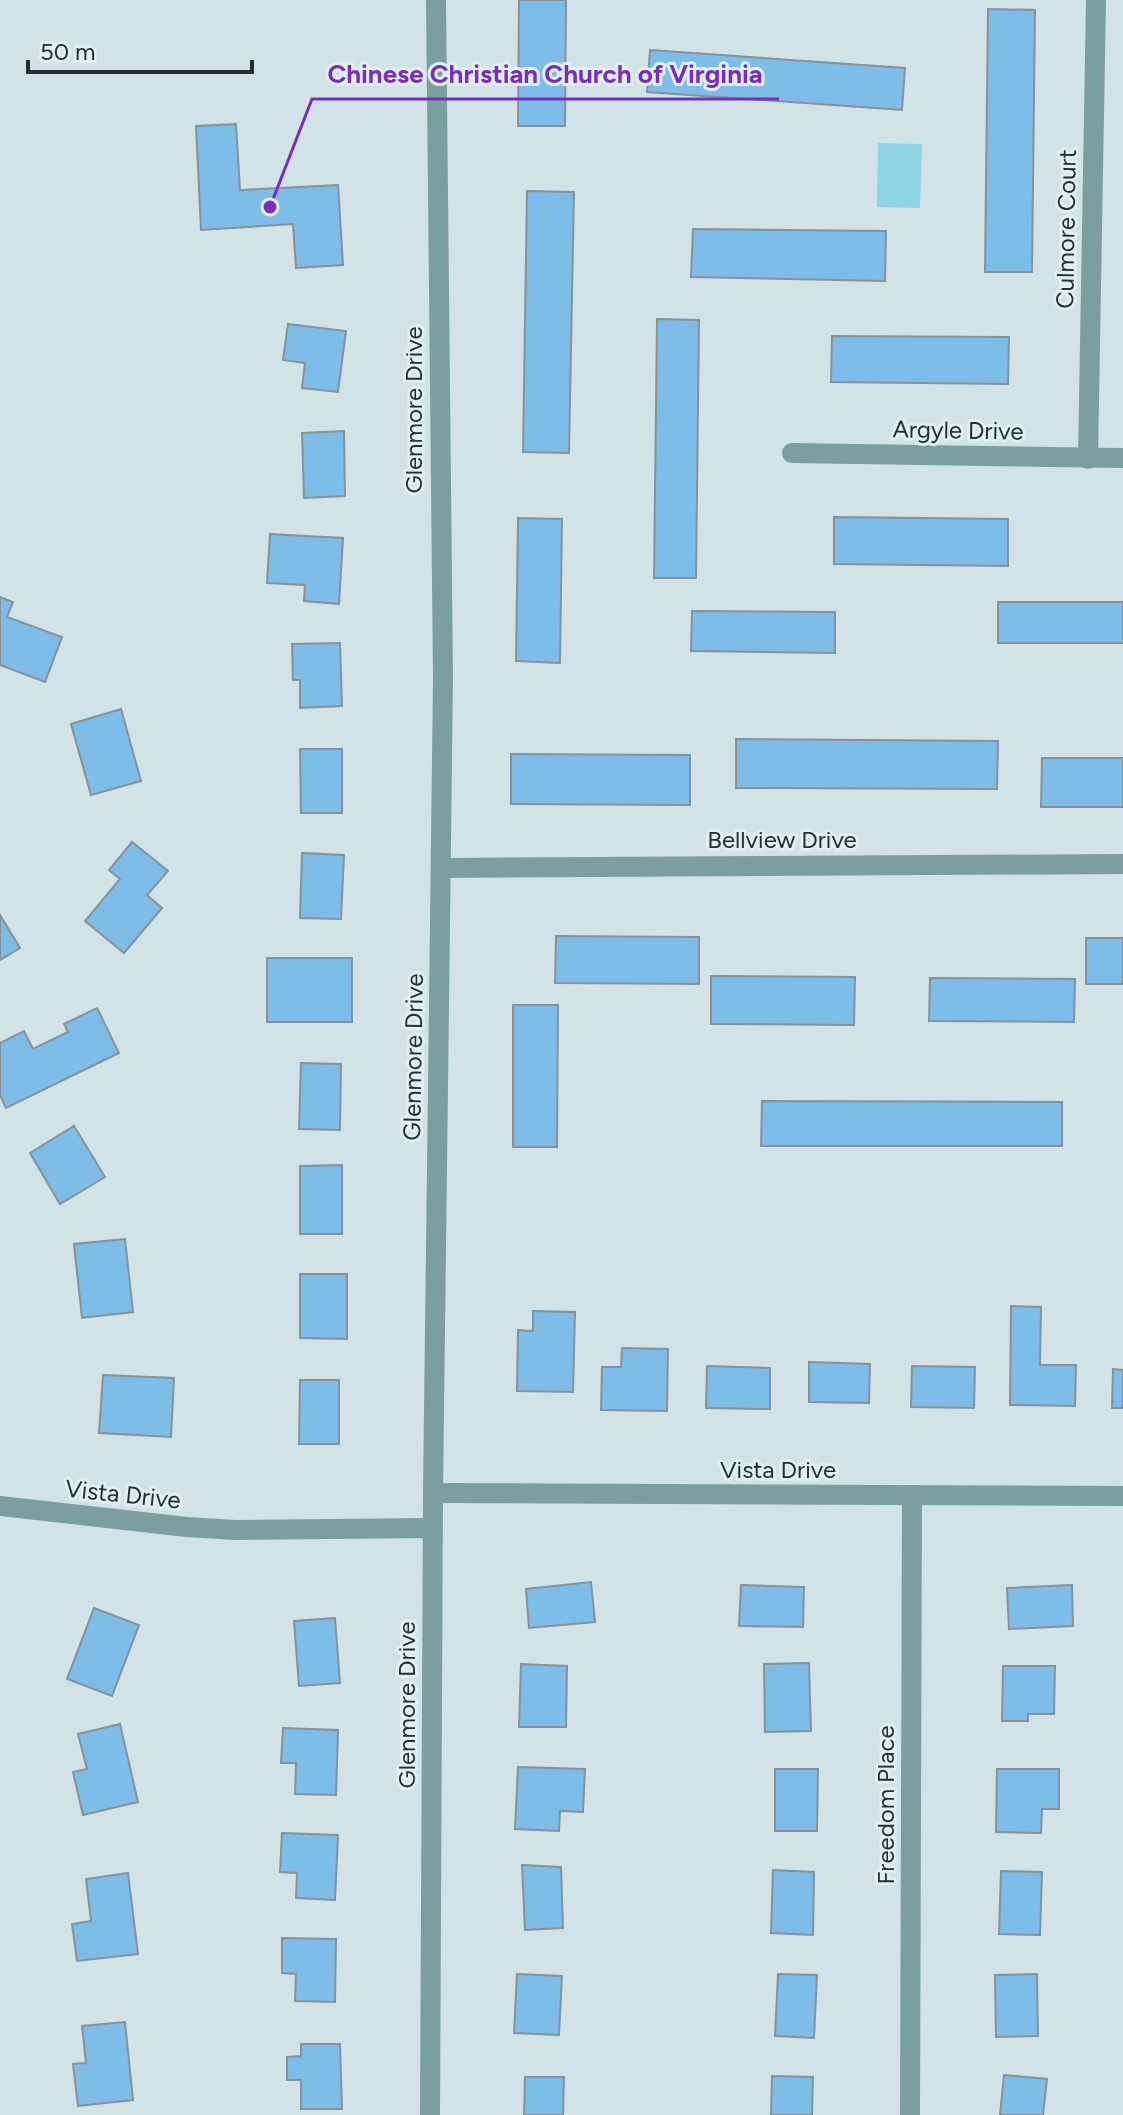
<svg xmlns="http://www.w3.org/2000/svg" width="1123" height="2115" font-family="Figtree,sans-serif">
<rect width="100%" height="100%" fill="#d2e3e8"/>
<polygon fill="#8fd3e4" points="878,143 922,144 920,208 877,207"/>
<g fill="#7dbde8" stroke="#86929b" stroke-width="2">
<polygon points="519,0 566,0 565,126 518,126"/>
<polygon points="988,9 1035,10 1032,272 985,272"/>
<polygon points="650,50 905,68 902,110 647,92"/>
<polygon points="236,124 240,190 338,185 343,265 296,268 293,224 201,230 196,126"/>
<polygon points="527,191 574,192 569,453 523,452"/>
<polygon points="693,229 886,231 885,281 691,277"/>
<polygon points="657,319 699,320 696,578 654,578"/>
<polygon points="288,324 346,331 338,392 302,388 305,363 283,360"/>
<polygon points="832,336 1009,337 1008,384 831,382"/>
<polygon points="344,431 345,496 304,498 302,433"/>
<polygon points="834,517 1008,519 1008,566 834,564"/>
<polygon points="518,518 562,519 560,663 516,661"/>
<polygon points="270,534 343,538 339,604 304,601 305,585 267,583"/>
<polygon points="0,597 13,602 7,617 62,637 45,682 0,665"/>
<rect x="998" y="602" width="125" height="41"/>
<polygon points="692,611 835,612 835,653 691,651"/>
<polygon points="340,643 342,706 300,708 300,680 293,680 292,644"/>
<polygon points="121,709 141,781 91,795 71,724"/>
<polygon points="736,739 998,741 997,789 736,788"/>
<polygon points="300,749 342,749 342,813 301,813"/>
<polygon points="511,754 690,755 690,805 511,804"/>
<polygon points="1042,758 1123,758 1123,807 1041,807"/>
<polygon points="132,842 168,871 147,895 162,908 124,953 85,921 120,879 109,870"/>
<polygon points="302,853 344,855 341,919 300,918"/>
<polygon points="0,915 20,948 0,960"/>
<polygon points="556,936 699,937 699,984 555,983"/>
<rect x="1086" y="938" width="37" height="46"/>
<rect x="267" y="958" width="85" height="64"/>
<polygon points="711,976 855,977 854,1025 711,1024"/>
<polygon points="930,978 1075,979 1074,1022 929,1021"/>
<polygon points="513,1005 558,1005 557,1147 513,1147"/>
<polygon points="97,1008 119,1053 6,1108 0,1095 0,1043 24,1031 33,1049 68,1032 64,1024"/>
<polygon points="301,1063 341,1064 340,1130 299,1129"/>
<polygon points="762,1101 1062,1102 1062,1146 761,1146"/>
<polygon points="74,1126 105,1177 60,1204 30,1153"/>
<polygon points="342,1165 342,1234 300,1234 300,1166"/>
<polygon points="125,1239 133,1312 82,1318 74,1244"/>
<polygon points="300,1274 347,1274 347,1339 300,1338"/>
<polygon points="1011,1306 1041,1307 1040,1365 1076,1365 1075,1406 1010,1405"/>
<polygon points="533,1311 575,1312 573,1392 517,1391 518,1330 533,1331"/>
<polygon points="622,1348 668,1349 667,1411 601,1410 602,1367 621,1367"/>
<polygon points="809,1362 870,1364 869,1403 809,1402"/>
<polygon points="707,1366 770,1368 770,1409 706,1408"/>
<polygon points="912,1366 975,1367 974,1408 911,1407"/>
<polygon points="1113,1369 1123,1370 1123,1408 1112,1408"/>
<polygon points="103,1375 174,1378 171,1437 99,1433"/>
<polygon points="300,1380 339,1380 339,1444 299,1444"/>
<polygon points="591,1582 595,1622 529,1628 526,1589"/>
<polygon points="741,1585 804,1587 803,1627 739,1626"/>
<polygon points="1072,1585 1073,1626 1009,1629 1007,1588"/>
<polygon points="94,1608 139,1625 112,1696 67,1679"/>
<polygon points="335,1618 340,1683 299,1686 294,1621"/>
<polygon points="809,1663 811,1731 765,1732 764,1664"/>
<polygon points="521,1664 567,1666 566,1727 519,1727"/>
<polygon points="1003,1666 1055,1666 1054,1714 1028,1714 1028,1721 1002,1721"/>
<polygon points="120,1724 138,1802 83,1815 73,1772 87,1769 78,1734"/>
<polygon points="283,1728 338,1730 336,1795 295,1794 296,1763 281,1763"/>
<polygon points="518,1767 585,1769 583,1812 560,1811 559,1831 515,1829"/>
<polygon points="775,1769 818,1769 817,1831 775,1831"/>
<polygon points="997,1769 1059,1769 1059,1809 1042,1809 1041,1833 996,1832"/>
<polygon points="282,1833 338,1835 335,1900 296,1898 297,1873 280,1872"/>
<polygon points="522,1865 561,1867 563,1928 525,1930"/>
<polygon points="773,1870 814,1872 813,1935 771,1933"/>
<polygon points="1001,1871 1042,1872 1040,1935 999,1934"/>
<polygon points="128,1873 138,1954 77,1961 72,1924 91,1921 86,1879"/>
<polygon points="282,1938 336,1939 335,2002 295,2001 296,1974 282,1973"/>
<polygon points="517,1974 562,1976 559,2035 514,2033"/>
<polygon points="778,1974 817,1975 814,2038 775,2036"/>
<polygon points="1037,1974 1038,2036 996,2037 995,1975"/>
<polygon points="125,2022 133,2100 78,2106 73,2064 86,2063 82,2026"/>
<polygon points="301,2044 340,2044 342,2109 301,2109 301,2080 287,2080 287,2057 301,2056"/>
<polygon points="1004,2075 1047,2079 1043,2115 1000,2115"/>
<polygon points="772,2076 813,2077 812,2115 771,2115"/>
<polygon points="525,2077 564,2077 563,2115 524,2115"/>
</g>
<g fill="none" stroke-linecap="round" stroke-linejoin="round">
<g stroke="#7b9f9e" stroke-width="20">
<polyline points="792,453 1123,458"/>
<polyline points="1088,459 1096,0"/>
<polyline points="442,868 1123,864"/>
<polyline points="433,1493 1123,1496"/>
<polyline points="0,1506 187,1527 236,1530 433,1528"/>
<polyline points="430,2115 433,1493 443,678 436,0"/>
<polyline points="910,2115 912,1495"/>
</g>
</g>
<g text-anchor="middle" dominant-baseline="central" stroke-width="6" stroke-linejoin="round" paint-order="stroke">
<g font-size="24" fill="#272e2f" stroke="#dff0f5">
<text transform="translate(1066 229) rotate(-89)">Culmore Court</text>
<text transform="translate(413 410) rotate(-90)">Glenmore Drive</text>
<text transform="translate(958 430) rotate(1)">Argyle Drive</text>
<text x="782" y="839">Bellview Drive</text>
<text transform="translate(413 1057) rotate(-89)">Glenmore Drive</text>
<text x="778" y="1469">Vista Drive</text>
<text transform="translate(123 1494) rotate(6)">Vista Drive</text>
<text transform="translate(406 1705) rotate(-90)">Glenmore Drive</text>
<text transform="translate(885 1805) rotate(-90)">Freedom Place</text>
</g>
</g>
<path fill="none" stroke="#7b2cbf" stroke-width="3" d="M270 207L312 99H779"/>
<circle fill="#7b2cbf" stroke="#dff0f5" stroke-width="3" cx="270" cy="207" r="8"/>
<g font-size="26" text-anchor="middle" font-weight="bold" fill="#7b2cbf" stroke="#dff0f5" stroke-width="6" stroke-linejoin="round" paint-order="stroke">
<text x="545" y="83">Chinese Christian Church of Virginia</text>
</g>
<path d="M28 60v12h224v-12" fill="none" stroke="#272e2f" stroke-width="4"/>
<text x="40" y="60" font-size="24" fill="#272e2f" stroke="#dff0f5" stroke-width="6" paint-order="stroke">50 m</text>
</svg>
